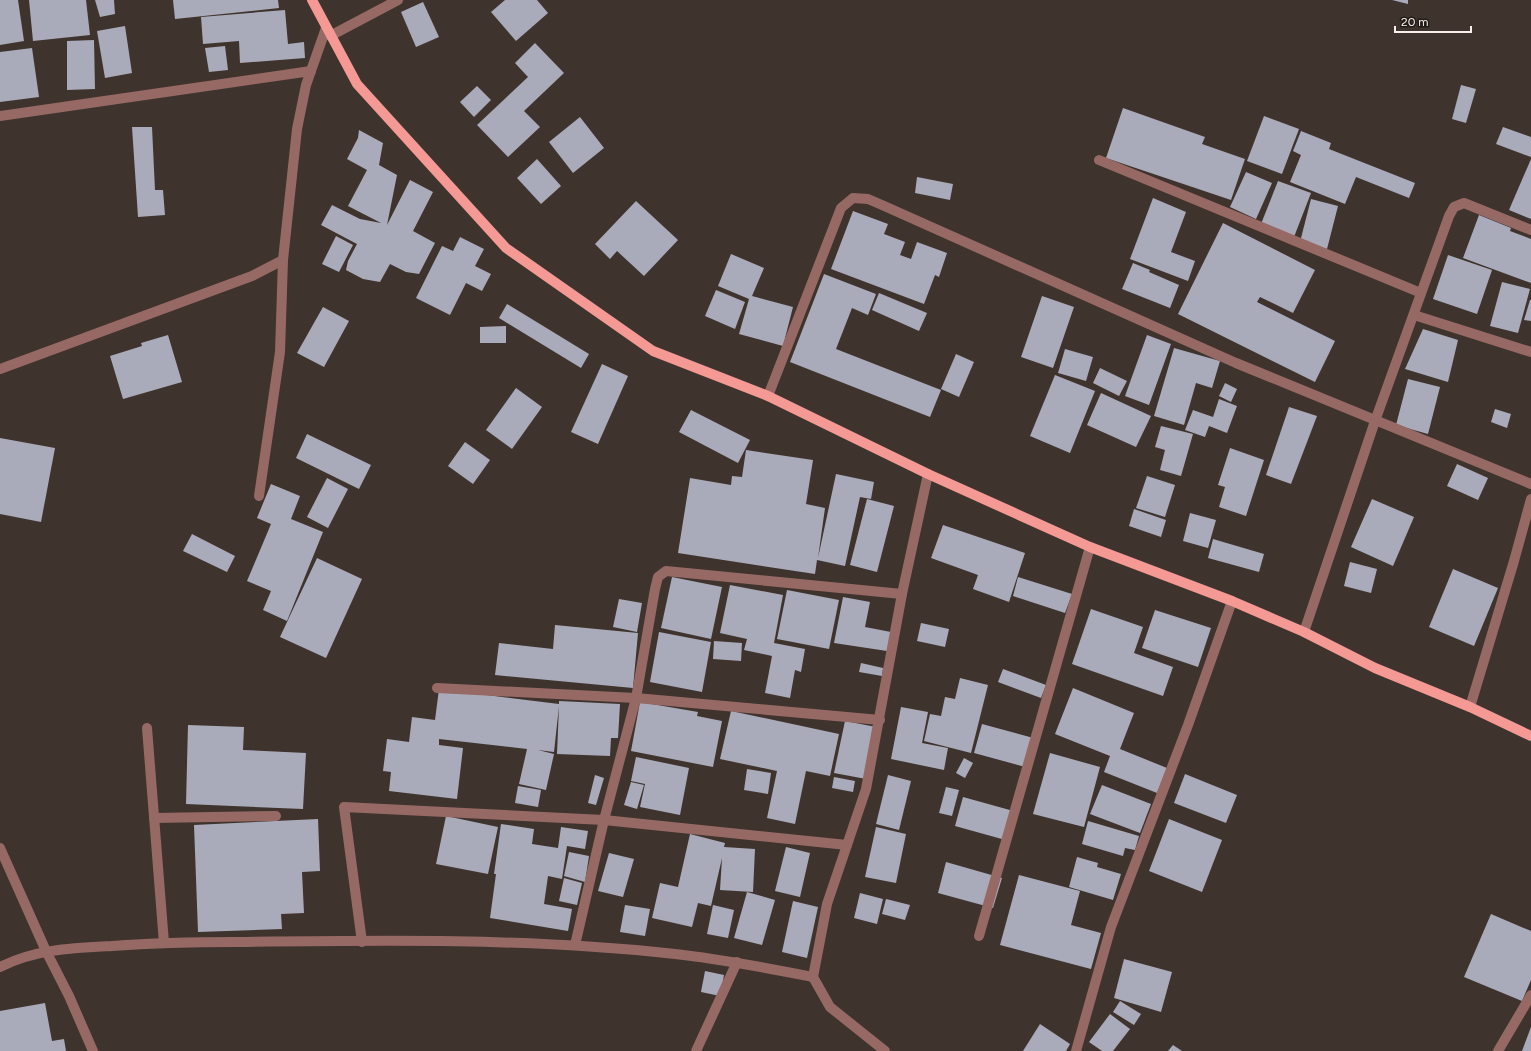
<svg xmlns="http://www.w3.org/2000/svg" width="1531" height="1051" font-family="Figtree,sans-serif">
<rect width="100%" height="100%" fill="#3f332d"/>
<g fill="#aaabba">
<polygon points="0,0 18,0 24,41 0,45"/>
<polygon points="29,0 86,0 90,35 33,41"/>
<polygon points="95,0 114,0 115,14 100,17"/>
<polygon points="173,0 278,0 279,8 175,19"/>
<polygon points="505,0 537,0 548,13 516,41 491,12"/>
<polygon points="1392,0 1408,0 1408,4"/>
<polygon points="423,2 439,37 416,47 401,12"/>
<polygon points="285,10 288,44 304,42 305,58 240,63 239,41 203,44 201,17"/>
<polygon points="125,26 132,73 105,78 97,31"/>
<polygon points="94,40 95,89 67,90 67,41"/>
<polygon points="535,43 564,73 524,111 540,127 508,157 477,125 528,77 515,63"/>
<polygon points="225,46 228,70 209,72 205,48"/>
<polygon points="32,48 39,97 0,102 0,52"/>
<polygon points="1461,85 1476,89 1466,123 1452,119"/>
<polygon points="477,86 491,100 474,117 460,102"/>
<polygon points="1123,108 1205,137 1202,144 1245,159 1231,200 1106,158"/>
<polygon points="1264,116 1299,129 1282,174 1247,161"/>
<polygon points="580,117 604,148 573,173 549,142"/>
<polygon points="132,127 152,127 155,190 163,190 165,215 138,217"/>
<polygon points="1503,127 1531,137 1531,157 1496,144"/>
<polygon points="359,130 383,143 379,165 397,175 387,225 410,180 433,192 413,231 435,243 419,274 406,272 390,264 380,282 363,279 346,270 348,261 357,244 321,225 332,205 360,219 381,223 348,206 367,170 347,159 358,138"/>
<polygon points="1301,131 1331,143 1329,149 1415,183 1409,198 1356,177 1345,204 1290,182 1301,155 1293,151"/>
<polygon points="537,159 561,186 541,204 517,178"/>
<polygon points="1531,159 1531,219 1509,210"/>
<polygon points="1246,172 1272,183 1256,219 1230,207"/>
<polygon points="917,177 953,184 950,200 915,193"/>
<polygon points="1278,181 1311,193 1294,237 1261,224"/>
<polygon points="1153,198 1186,212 1171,252 1195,261 1188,281 1130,259"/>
<polygon points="1311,199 1338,206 1327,249 1300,242"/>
<polygon points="636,201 678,240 644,276 617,251 610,259 595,244"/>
<polygon points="853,211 888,224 884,234 905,242 900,255 911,259 917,242 947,253 939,277 935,275 924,304 831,269"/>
<polygon points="1479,215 1511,228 1510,231 1531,239 1531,283 1463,258"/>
<polygon points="1223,223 1315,270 1293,313 1260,297 1257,302 1335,341 1315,382 1178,314"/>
<polygon points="336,236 353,245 339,272 322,264"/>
<polygon points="460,237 484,249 475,266 491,274 482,291 466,283 450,315 416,298 442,246 453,251"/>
<polygon points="731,254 764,268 752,296 793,307 783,346 739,334 749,299 718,286"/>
<polygon points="1448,255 1492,270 1477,314 1433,299"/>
<polygon points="1133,263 1150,270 1149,272 1179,285 1170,308 1122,289"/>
<polygon points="824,274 876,294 868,315 852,308 836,349 941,390 930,417 790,362"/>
<polygon points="1502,282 1530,289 1518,333 1490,326"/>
<polygon points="716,290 745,302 735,329 705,316"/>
<polygon points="879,293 927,313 919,331 872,310"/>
<polygon points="1042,296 1074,307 1053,368 1021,357"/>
<polygon points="1530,300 1531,300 1531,321 1524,320"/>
<polygon points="507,304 589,354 581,368 499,318"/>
<polygon points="323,307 349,321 324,367 297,353"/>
<polygon points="506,326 506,343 480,343 480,327"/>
<polygon points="1423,329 1458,340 1448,382 1405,369"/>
<polygon points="168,335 182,382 123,399 110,356 142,346 141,343"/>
<polygon points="1147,335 1171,344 1149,405 1125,396"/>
<polygon points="1174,348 1220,361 1212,388 1196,383 1184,425 1154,416"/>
<polygon points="1065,349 1093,357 1086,381 1058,373"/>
<polygon points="956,354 974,362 959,397 941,389"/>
<polygon points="602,364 628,376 598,444 571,432"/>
<polygon points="1100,368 1127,381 1119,396 1093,383"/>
<polygon points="1055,375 1095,391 1070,453 1030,436"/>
<polygon points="1408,379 1440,387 1428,434 1396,425"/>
<polygon points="1225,383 1237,389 1231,402 1219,396"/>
<polygon points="516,388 542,407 512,449 486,430"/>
<polygon points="1101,393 1151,416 1136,447 1087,425"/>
<polygon points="1219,399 1237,406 1227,433 1209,426 1205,437 1185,430 1193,410 1213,417"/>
<polygon points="1289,407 1317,416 1291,484 1266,475"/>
<polygon points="1495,409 1511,414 1507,428 1491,422"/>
<polygon points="691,410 750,440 738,463 679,432"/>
<polygon points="1161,426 1193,434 1181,476 1160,470 1165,450 1155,447"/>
<polygon points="307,434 371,465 359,489 296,458"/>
<polygon points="0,438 55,448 41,522 0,514"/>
<polygon points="465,442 490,460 473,484 448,466"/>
<polygon points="1230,448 1264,460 1246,516 1219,507 1225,487 1218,485"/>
<polygon points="746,450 813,460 806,504 825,508 818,558 836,474 874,482 871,499 860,497 845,566 817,560 815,574 678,553 690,478 731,485 732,476 742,477"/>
<polygon points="1457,464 1488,478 1478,500 1447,486"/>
<polygon points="1147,476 1175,485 1165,517 1136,508"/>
<polygon points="327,478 348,489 328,528 307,517"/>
<polygon points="271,484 300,496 291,519 323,532 287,621 263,610 271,591 247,581 271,524 257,518"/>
<polygon points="867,499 894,506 877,572 850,565"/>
<polygon points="1372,499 1414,517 1393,566 1351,547"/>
<polygon points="1134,509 1166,520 1161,537 1129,526"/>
<polygon points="1190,513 1216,520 1208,548 1183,541"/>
<polygon points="943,525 1025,553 1009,602 973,589 978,575 931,558"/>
<polygon points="192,534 235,556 227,572 183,551"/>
<polygon points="1213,539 1264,554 1259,572 1208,558"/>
<polygon points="317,558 362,579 326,658 280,637"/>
<polygon points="1350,562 1377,569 1371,593 1344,586"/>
<polygon points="1453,569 1498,588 1474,646 1429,627"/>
<polygon points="672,577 722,587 711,639 661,628"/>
<polygon points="1018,577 1072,594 1065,613 1013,596"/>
<polygon points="730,585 783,595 774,643 805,649 801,672 795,670 790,698 765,693 772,656 744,650 747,639 720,633"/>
<polygon points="787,590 839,600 829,649 777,639"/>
<polygon points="843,597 870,602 865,627 891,632 887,651 834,643"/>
<polygon points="619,599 642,603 637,632 613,627"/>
<polygon points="1091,609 1143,627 1134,653 1173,667 1163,696 1072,664"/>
<polygon points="1155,610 1211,628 1198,667 1142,648"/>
<polygon points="921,623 949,629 945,647 917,641"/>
<polygon points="555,625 638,633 633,688 495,675 499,643 553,649"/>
<polygon points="659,632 711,642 702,692 650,682"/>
<polygon points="714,641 742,643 741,661 713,659"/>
<polygon points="861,663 883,668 882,676 859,672"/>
<polygon points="1003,669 1046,685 1041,698 998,682"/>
<polygon points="960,678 988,685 971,753 924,741 930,714 941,716 945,697 955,699"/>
<polygon points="1073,688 1134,713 1120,749 1167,768 1157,793 1104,772 1110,756 1055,734"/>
<polygon points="439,689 559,704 559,701 620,704 618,738 611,738 610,756 557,754 559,706 554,752 538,750 554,754 546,790 519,784 527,749 439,739 439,745 463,748 457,799 389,791 391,772 383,771 387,739 409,742 412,717 435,720"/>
<polygon points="640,702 698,712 697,716 722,721 713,767 631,751"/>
<polygon points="901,707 928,712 922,743 948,748 944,770 891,759"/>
<polygon points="731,711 839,734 830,776 806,771 795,824 767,818 777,771 720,759"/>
<polygon points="845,721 876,727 866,779 834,773"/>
<polygon points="982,724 1037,739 1029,768 974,753"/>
<polygon points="188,725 244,727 243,750 306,753 303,809 186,804"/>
<polygon points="1050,753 1100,767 1084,827 1033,814"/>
<polygon points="636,757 689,768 680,815 640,807 645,784 631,781"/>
<polygon points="964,758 973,763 965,778 956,773"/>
<polygon points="747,769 771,773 768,794 744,790"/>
<polygon points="1185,774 1237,795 1226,823 1174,803"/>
<polygon points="595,775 604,778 596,805 588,803"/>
<polygon points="888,775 911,781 899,830 876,824"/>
<polygon points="834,777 855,781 853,792 832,788"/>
<polygon points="631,782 644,785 637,809 624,805"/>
<polygon points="1102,785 1151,804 1140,833 1090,814"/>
<polygon points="518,786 541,790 538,807 515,803"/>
<polygon points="946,787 959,790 952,816 939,813"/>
<polygon points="963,797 1017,812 1009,841 955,826"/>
<polygon points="446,816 498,827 488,874 436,864"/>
<polygon points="318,819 320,871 302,872 304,913 281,914 282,929 198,932 194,825"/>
<polygon points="1169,819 1222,840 1202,892 1149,871"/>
<polygon points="1088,821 1139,836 1135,850 1125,848 1123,856 1082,844"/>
<polygon points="501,824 534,829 532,844 558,848 561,827 588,831 585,849 567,846 562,879 548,876 544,904 572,909 568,931 490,918 496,874 494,874"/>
<polygon points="876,827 906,834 896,883 865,877"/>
<polygon points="690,834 725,843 724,847 755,849 753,892 720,890 722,858 711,906 698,903 692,927 652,918 660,883 678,887"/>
<polygon points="786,847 810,853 800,897 775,891"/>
<polygon points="569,852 589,856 585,882 564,876"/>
<polygon points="609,853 634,859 623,897 598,891"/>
<polygon points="1077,857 1098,863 1097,867 1121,874 1113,900 1069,887"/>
<polygon points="946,862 1002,878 993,908 938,893"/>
<polygon points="1019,875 1080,891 1071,925 1101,933 1091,969 1000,945"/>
<polygon points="564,878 582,883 577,905 559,901"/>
<polygon points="747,892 775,900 762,945 734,938"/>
<polygon points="860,893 883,899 877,924 854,918"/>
<polygon points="886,899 910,905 905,920 882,914"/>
<polygon points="793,901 818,907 807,958 782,952"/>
<polygon points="625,905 650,909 645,936 620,932"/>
<polygon points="713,905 734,910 728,938 707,934"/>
<polygon points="1491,914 1531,931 1531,980 1522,1001 1464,977"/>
<polygon points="1124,959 1172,972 1161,1012 1114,998"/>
<polygon points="705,971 724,975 720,996 701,992"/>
<polygon points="1120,1001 1141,1014 1134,1025 1113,1012"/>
<polygon points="45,1003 52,1041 64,1039 66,1051 0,1051 0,1011"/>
<polygon points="1110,1014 1130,1029 1113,1051 1102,1051 1089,1042"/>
<polygon points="1040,1024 1070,1044 1066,1051 1023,1051"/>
<polygon points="1531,1027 1531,1051 1522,1051"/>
<polygon points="1173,1045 1182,1051 1168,1051"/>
</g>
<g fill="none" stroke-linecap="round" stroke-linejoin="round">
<g stroke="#966965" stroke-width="10">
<polyline points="330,36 398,0"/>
<polyline points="0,116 311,71"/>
<polyline points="1099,160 1421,293"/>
<polyline points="1414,315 1531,352"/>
<polyline points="0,369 252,276 283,260 297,129 306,85 326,28"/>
<polyline points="768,396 841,208 853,198 868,199 882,205 1236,363 1531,484"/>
<polyline points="259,496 280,352 283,260"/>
<polyline points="1304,632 1375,421 1449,216 1454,207 1464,203 1531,230"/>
<polyline points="437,688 636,698 655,589 658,577 666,571 902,594"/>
<polyline points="1470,707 1514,561 1531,499"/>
<polyline points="147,728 164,943"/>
<polyline points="154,818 276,816"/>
<polyline points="0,848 46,951 69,996 93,1051"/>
<polyline points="979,936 1090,547"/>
<polyline points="362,942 344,807 604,820 847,845"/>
<polyline points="575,945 604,820 636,698 880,720"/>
<path d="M0 967C36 949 73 948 112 946 153 943 194 942 235 942 382 940 530 938 675 954 722 959 767 968 813 977L827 904 866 789 902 594 928 474"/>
<polyline points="813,977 830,1007 885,1051"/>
<polyline points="696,1051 737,962"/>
<polyline points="1076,1051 1111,927 1188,725 1232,601"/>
<polyline points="1498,1051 1531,995"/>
</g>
<polyline stroke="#f49993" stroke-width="10" points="312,0 357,84 506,248 653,351 768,396 928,474 1090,547 1232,601 1304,632 1375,668 1470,707 1531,736"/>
</g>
<path d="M1395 26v6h76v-6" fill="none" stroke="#f9f0ed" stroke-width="2"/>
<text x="1401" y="26" font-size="12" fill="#f9f0ed" stroke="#221c19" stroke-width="3" paint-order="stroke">20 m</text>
</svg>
